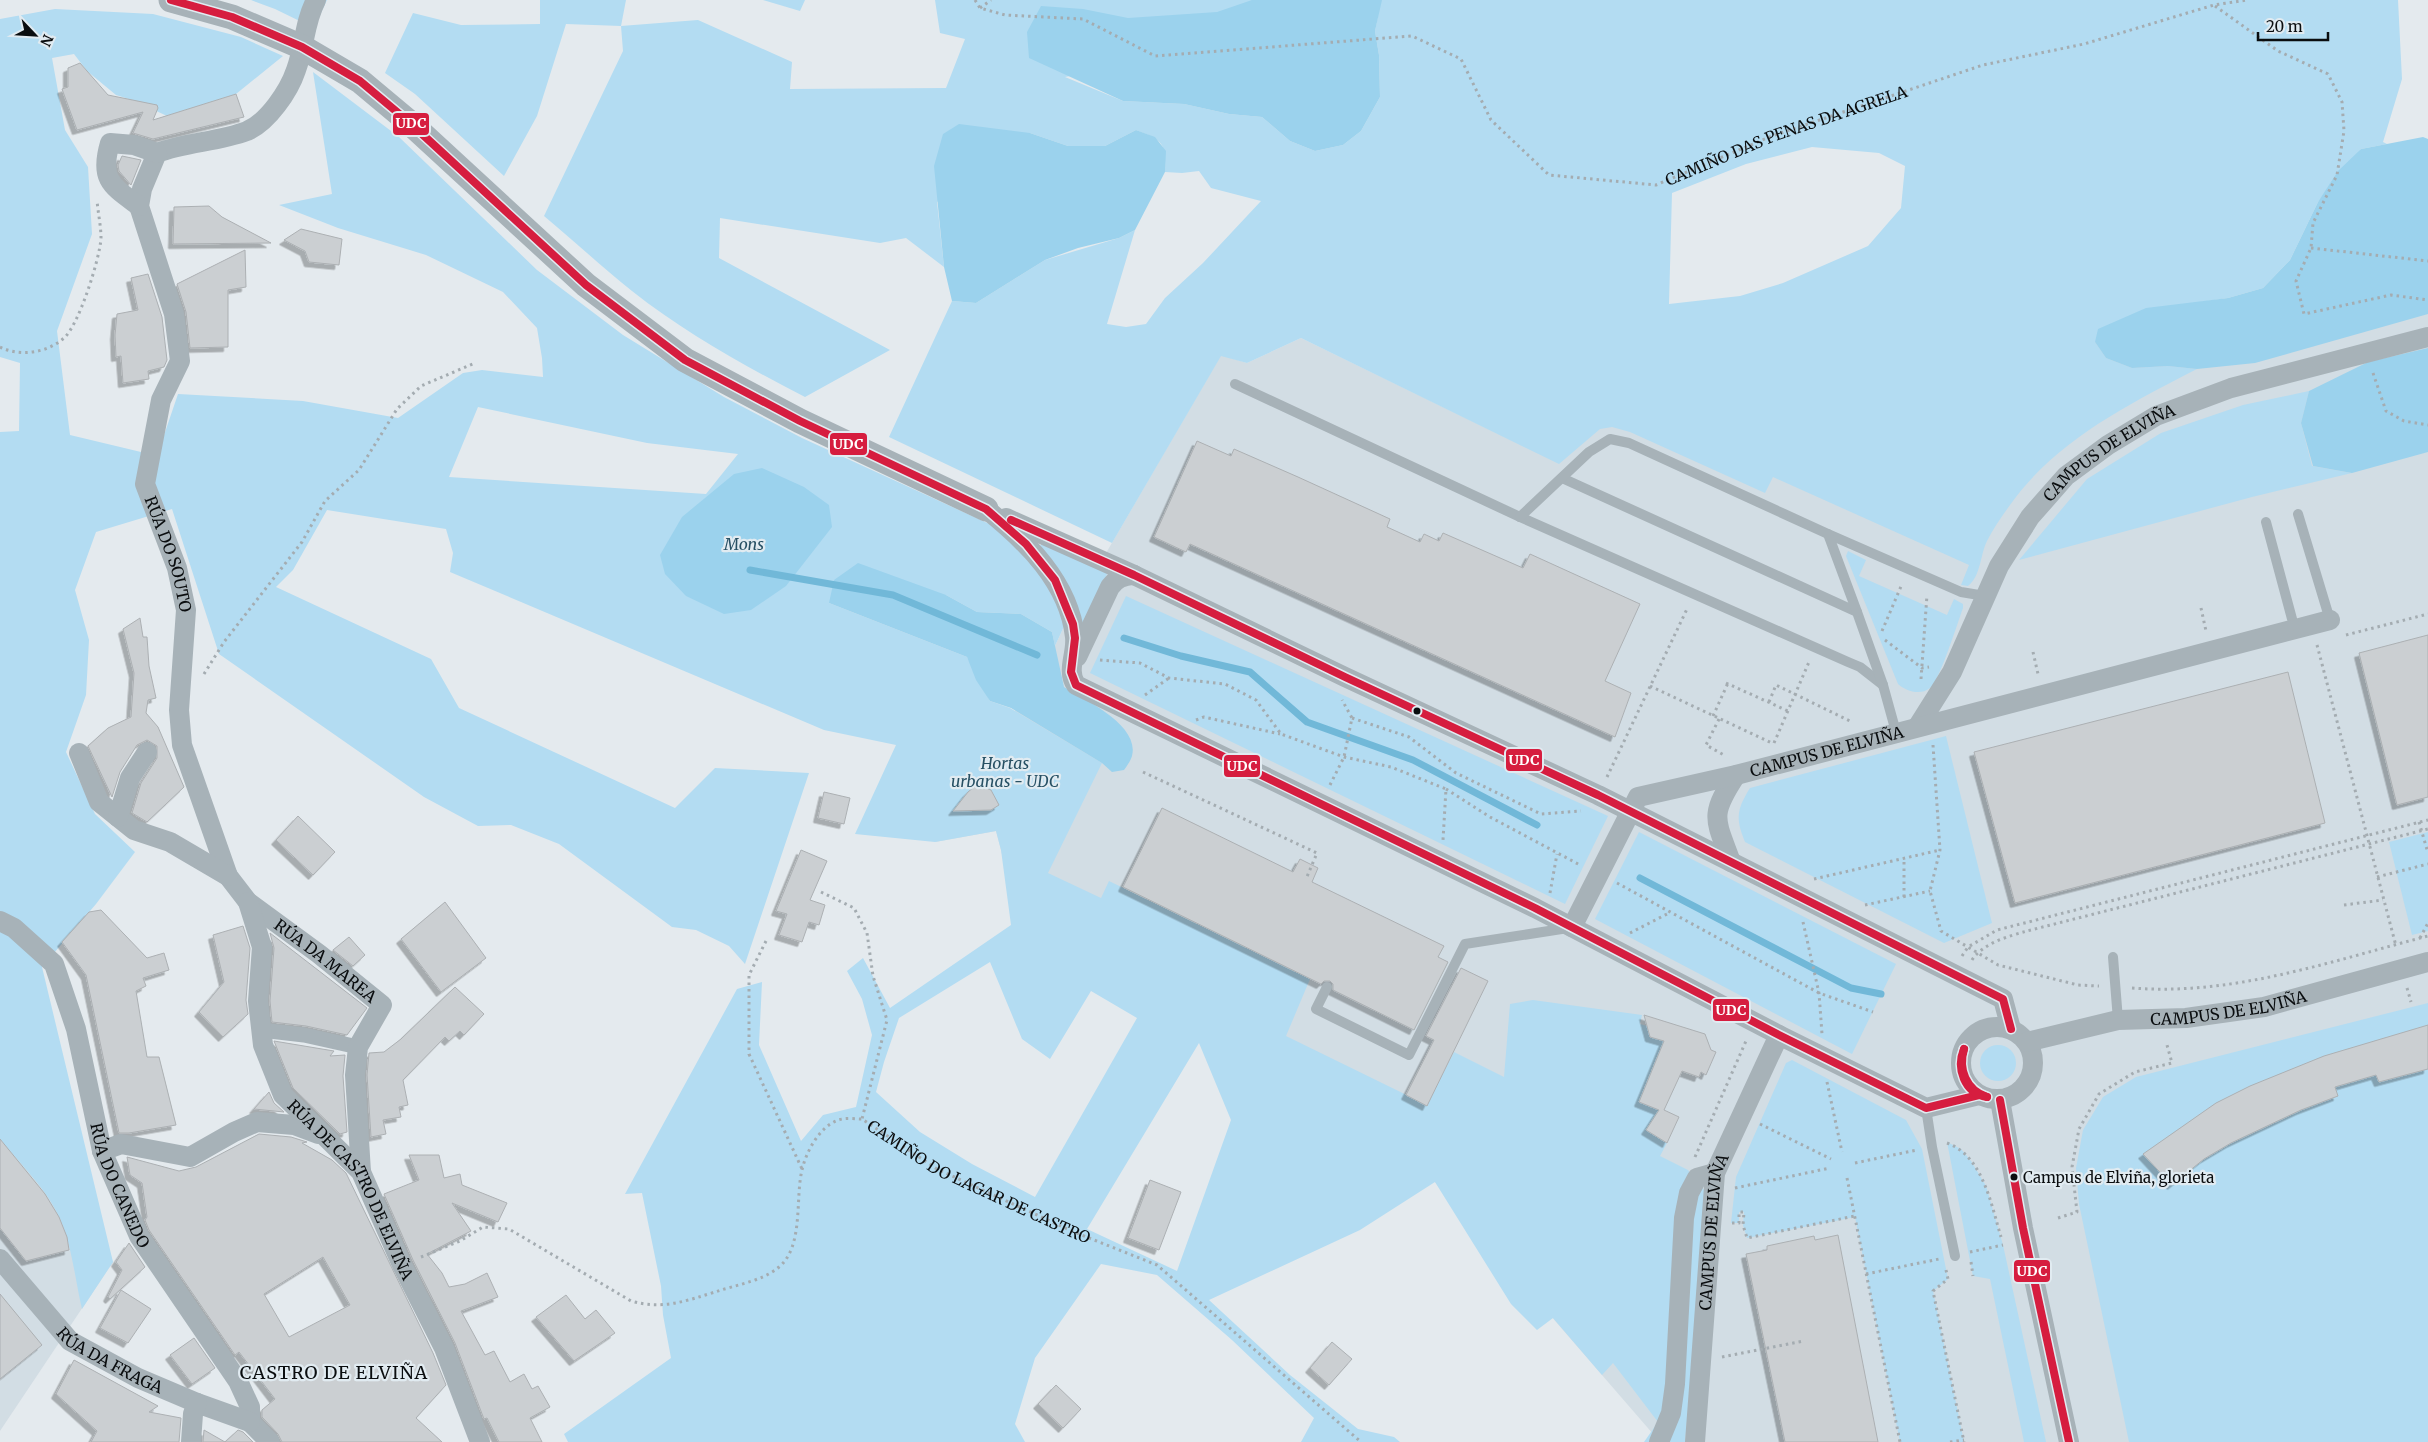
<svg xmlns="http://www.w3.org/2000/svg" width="2428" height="1442" font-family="Merriweather,serif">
<defs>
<filter id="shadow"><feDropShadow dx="-4.5" dy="4.5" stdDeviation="0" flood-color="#0004"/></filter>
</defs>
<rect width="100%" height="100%" fill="#e4eaee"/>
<g fill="#d2dde4">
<polygon points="2428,280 2428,1442 1660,1442 1396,1137 1027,949 996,831 935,842 1055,646 1066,622 1221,355 1247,363 1301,338 1513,441"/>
<polygon points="0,1029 113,1262 0,1431"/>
</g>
<g fill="#b3dcf2" fill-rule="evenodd">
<polygon points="251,0 327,0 314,28 275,9"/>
<path d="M540 0H626L621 26 698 20 792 62 790 89 946 88 965 39 940 33 935 0H2398L2402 79 2383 142 2387 144 2361 149 2318 202 2290 260 2263 288 2228 298 2194 303 2095 342 2106 358 2132 368 2168 366 2197 369C2129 404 2055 441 2010 505 2002 516 1993 529 1987 541 1980 555 1981 576 1968 586L1961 585 1969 565 1773 477 1765 493 1630 432 1612 427 1600 429 1559 464 1301 338 1247 363 1221 356 1112 543 889 437 952 301 976 303 1045 260 1119 238 1135 230 1107 324 1126 327 1146 324 1165 298 1203 263 1261 201 1211 188 1199 171 1182 173 1165 172C1166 143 1163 140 1136 130L1105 146H1068L1030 133 937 202 944 267 906 238 880 243 720 218 719 258 890 350 805 397C745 366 685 333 632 291 602 267 574 241 544 216L623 51 621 26 566 24 537 116 504 176 415 94 385 73 413 13 461 25 540 24ZM1378 16 1375 31 1379 55 1380 97 1361 131 1343 145 1315 151 1290 141 1262 117 1229 114 1184 104 1123 101 1065 77ZM1812 147 1879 153 1905 166 1901 208 1868 246 1783 283 1740 296 1669 304 1672 193 1746 164Z"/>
<polygon points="763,0 805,0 800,11"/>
<path d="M55 9 153 14 241 37 283 56 236 94 167 116 135 101 116 95 87 71 74 54 52 58 65 130 88 167 92 234 57 331 70 435 141 452 160 447 178 394 303 401 398 418 463 373 482 370 543 377 542 358 537 328 503 292 426 255 338 228 279 205 332 194 313 72 399 137 537 270 623 335 724 397 802 438 996 527 1021 548 1047 585 1066 622 1055 646 1052 632 1021 614 977 612 946 595 829 603 967 657 990 701 1010 708 1102 763 1048 873 1101 898 1109 881 1310 979 1286 1036 1427 1105 1454 1052 1504 1077 1510 1004 1533 1000 1642 1015 1640 1024 1647 1026 1651 1037 1664 1041 1659 1110 1646 1130 1667 1143 1660 1156 1688 1170 1708 1195 1685 1442H1644L1658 1422 1613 1363 1602 1375 1553 1318 1537 1330 1511 1304 1435 1182 1360 1230 1209 1300 1290 1375 1358 1429 1394 1437 1400 1442H1301L1314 1418 1232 1340 1157 1275 1101 1264 1035 1358 1015 1424 1025 1442H568L564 1434 671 1358 663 1315 661 1286 642 1193 625 1194 737 989 762 982 759 1045 801 1141 823 1115 856 1107 872 1035 862 999 847 971 863 958 890 1008 1011 925 1001 850 996 831 935 842 855 834 896 745 824 730 450 572 453 553 446 529 327 510 293 570 276 587 431 659 459 708 675 808 715 768 809 773 745 964 729 946 696 930 672 927 559 844 511 825 478 826 424 797 219 654 172 509 96 532 75 590 89 640 86 695 66 752 95 814 135 852 96 904 42 967 113 1262 82 1309C75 1279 72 1246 60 1219 47 1189 20 1164 0 1139V432L19 431 20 363 0 357V19ZM478 407 647 443 738 454 706 494 449 477ZM990 962 1022 1039 1050 1059 1091 991 1137 1018 1035 1197 972 1164 920 1132 876 1092 884 1062 899 1018ZM1199 1043 1231 1120 1177 1271 1087 1229Z"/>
<polygon points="2309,391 2301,423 2312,466 2352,473 2252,497 2019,560 2087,479 2161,433 2243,405"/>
<polygon points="1043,542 1109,570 1081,627 1040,546"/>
<path d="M1848 551 1866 560 1859 576 1947 615 1954 599 1963 604V608C1957 624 1940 680 1930 688 1920 696 1906 691 1898 684L1846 556Z"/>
<polygon points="1126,596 1608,816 1565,904 1090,673"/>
<path d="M1946 736 1992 923 1944 943 1745 842C1735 818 1737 809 1750 788Z"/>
<polygon points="1639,832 1896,964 1852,1054 1595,919"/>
<polygon points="2428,832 2428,931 2412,935 2389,842"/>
<polygon points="2428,1003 2428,1442 2129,1442 2079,1204 2076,1168 2083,1130 2103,1097 2136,1077"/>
<circle cx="1998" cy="1063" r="18"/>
<polygon points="1792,1060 1906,1120 1922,1149 1948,1279 1933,1291 1964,1442 1900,1442 1855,1217 1747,1238 1743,1225 1744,1212 1739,1212 1739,1223 1731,1223 1736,1177 1786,1063"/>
<polygon points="1947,1142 1961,1149 1971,1161 1986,1186 2003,1245 2046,1442 2024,1442 1990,1279 1973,1276"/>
</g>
<g fill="#9bd2ed">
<polygon points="1252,0 1382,0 1375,31 1379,55 1380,97 1361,131 1343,145 1315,151 1290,141 1262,117 1229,114 1184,104 1123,101 1029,58 1027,32 1041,6 1083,9 1128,18 1217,12"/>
<polygon points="959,124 1030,133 1068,146 1105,146 1136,130 1155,137 1166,151 1165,172 1135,230 1119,238 1078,248 1045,260 976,303 952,301 944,267 934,166 943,134"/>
<polygon points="2423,137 2428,139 2428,314 2255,363 2197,369 2168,366 2132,368 2106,358 2095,342 2098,329 2146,308 2228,298 2263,288 2290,260 2318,202 2338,171 2361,149"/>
<polygon points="2428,348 2428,452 2352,473 2313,466 2301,423 2309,391 2368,362"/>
<polygon points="762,468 804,487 829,505 832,527 786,586 751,610 724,614 686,596 665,574 660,555 682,517 734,474"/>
<path d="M858 563 946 595 977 612 1021 614 1052 632 1064 687C1085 700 1140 725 1132 756 1131 760 1127 766 1124 770L1112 772 1102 763 1011 708 990 701 976 680 967 657 829 603 834 580Z"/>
</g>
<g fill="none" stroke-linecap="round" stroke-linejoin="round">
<g stroke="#71b8d8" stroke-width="7">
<polyline points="750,570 893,595 1037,655"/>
<polyline points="1124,638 1181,656 1250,672 1307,722 1413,760 1537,825"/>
<polyline points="1640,878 1851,988 1881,994"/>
</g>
</g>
<g fill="#cbcfd2" stroke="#acb0b3" fill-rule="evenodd" filter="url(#shadow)">
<polygon points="80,63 108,95 157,105 158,108 153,120 236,94 244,117 153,139 133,133 143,112 77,130 62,89 68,87 68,68"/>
<polygon points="122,156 141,160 131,185 119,171 118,165"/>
<polygon points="209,206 222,217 271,243 173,244 174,207"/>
<polygon points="301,229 342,239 339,265 309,262 305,251 284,240"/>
<polygon points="245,250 246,287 228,290 228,347 190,348 186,312 177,284"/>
<polygon points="148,274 162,317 167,360 164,367 148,371 149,379 123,383 121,356 116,357 115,335 117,314 138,310 131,278"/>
<polygon points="1197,441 1231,456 1234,449 1298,477 1390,519 1387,527 1420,542 1424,534 1439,541 1443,533 1523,568 1530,554 1640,604 1605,681 1631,693 1615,737 1190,544 1186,552 1154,537"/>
<polygon points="140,618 143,637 147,637 149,666 156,698 148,700 146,713 158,727 184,787 147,822 132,813 141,783 157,758 157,746 147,740 137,745 120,772 112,797 88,746 108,728 131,717 134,673 123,629"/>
<polygon points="2428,635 2428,797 2397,805 2359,653"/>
<polygon points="2288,672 2325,823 2015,903 1974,752"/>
<polygon points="974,787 984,787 991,790 999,805 991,810 953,811 968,792"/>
<polygon points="824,792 850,798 844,824 818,818"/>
<polygon points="1162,808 1293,872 1300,859 1318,868 1312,882 1444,946 1438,957 1448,962 1414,1030 1333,990 1333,984 1330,981 1324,981 1321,984 1123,887"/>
<polygon points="298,816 335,852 313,875 276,840"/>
<polygon points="801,850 827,861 810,900 825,905 819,925 809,922 802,942 779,935 787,914 776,911"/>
<polygon points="445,902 486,958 441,992 401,939"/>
<polygon points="101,910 147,958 164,953 169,970 143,978 146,986 136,991 147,1057 159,1057 176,1125 129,1133 119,1133 86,975 62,942 89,912"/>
<polygon points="243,926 250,948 246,1000 248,1014 223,1037 199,1012 224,982 213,935"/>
<polygon points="270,933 367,1008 347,1035 306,1026 272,1022 270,1001 274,948"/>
<polygon points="349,937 365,955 353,966 333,950"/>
<polygon points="1461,968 1488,981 1427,1106 1406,1095 1434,1040 1426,1036"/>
<polygon points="455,987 484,1014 464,1035 460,1031 449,1041 445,1037 403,1080 408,1105 399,1107 401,1117 383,1120 386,1134 371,1137 367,1075 369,1053 384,1052 401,1039"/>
<polygon points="1644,1015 1705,1034 1711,1050 1716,1052 1706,1075 1701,1072 1699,1077 1682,1071 1664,1110 1679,1117 1667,1143 1646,1130 1659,1110 1639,1102 1664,1041 1650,1037"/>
<polygon points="2428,1025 2428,1069 2379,1082 2376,1075 2335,1087 2338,1096 2301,1110 2231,1143 2204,1159 2172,1185 2143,1154 2216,1103 2250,1086 2324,1056"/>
<polygon points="274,1041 334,1051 330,1056 345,1055 343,1076 347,1132 340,1134 293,1088"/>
<polygon points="269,1092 274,1103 284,1112 254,1109"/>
<path d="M259 1134 291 1137 307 1142 302 1143 332 1160 346 1173 433 1353 446 1385 416 1418 442 1442H282L278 1434 262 1417V1410L275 1399 239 1352 235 1355 149 1230 145 1220 147 1217 142 1183 130 1175 127 1157 179 1171 196 1167ZM323 1257 350 1305 289 1337 264 1294Z"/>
<polygon points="0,1139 45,1194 59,1217 67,1237 69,1250 26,1261 0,1228"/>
<polygon points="409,1155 439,1155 444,1178 460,1174 462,1185 507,1203 498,1222 452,1203 471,1231 427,1254 442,1273 449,1287 465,1284 487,1273 498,1297 461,1311 485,1355 494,1351 510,1382 524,1374 532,1389 538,1386 550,1407 530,1418 542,1442 499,1442 487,1418 484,1419 455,1343 413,1260 384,1194 419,1180"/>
<polygon points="1150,1180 1181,1192 1159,1250 1128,1238"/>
<polygon points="1838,1235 1878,1442 1785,1442 1746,1254 1767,1250 1767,1246 1814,1236 1815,1240"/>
<polygon points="129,1243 145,1267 110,1299 108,1297 122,1270 116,1262"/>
<polygon points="121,1290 151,1309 128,1343 100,1328"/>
<polygon points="0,1294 42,1345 0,1379"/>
<polygon points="566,1295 585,1319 596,1310 615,1333 574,1361 536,1317"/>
<polygon points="194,1338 215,1368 192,1384 170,1355"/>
<polygon points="1332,1342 1352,1359 1329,1385 1310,1368"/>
<polygon points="74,1360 158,1406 149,1412 181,1418 179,1442 91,1442 97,1431 56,1394"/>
<polygon points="1056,1385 1081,1409 1063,1428 1038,1404"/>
<polygon points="204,1430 225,1442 238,1430 243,1432 253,1442 203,1442"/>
</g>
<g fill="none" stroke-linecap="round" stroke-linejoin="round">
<g stroke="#a4acb1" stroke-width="3" stroke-dasharray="2.5 4" stroke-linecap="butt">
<path id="s1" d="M975 0 980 8 1005 15 1083 19 1155 56 1412 36 1461 59 1491 120 1549 175 1656 185 1772 136 1983 65 2084 44 2214 5 2247 0"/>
<polyline points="2215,6 2278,51 2328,74 2342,102 2344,131 2337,175 2313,223 2311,248 2296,281 2304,314 2391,295 2428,300"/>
<polyline points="980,8 991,0"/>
<polyline points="2311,248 2428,261"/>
<path d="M0 347C20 357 47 353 64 338 79 325 100 258 101 238 101 226 98 213 97 200"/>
<polyline points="2373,373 2386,411 2404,421 2428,425"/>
<polyline points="2201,608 2206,631"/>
<polyline points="1882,631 1902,584"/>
<polyline points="2346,635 2428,614"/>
<polyline points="1885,640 1922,668 1929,667"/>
<polyline points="2317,645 2396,946"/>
<polyline points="2033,652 2038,674"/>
<polyline points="1100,660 1140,663 1169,678 1225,684 1256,700 1281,734 1344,757 1391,767 1446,789 1443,840"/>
<polyline points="204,674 224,642 302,542 325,501 359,470 397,409 421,386 475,363"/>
<polyline points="1921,679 1927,595"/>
<polyline points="1726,683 1788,711"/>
<polyline points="1650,686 1772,743"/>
<polyline points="1145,695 1169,678"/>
<polyline points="1769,702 1776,685 1852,722"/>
<polyline points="1713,716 1728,683"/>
<polyline points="1352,718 1409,737 1456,773 1541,814 1581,811"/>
<polyline points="1719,719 1706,745 1724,755"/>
<polyline points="1196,720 1204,717 1280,734"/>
<polyline points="1774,743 1809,662"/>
<polyline points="1933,745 1940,850 1930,891 1941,931 1998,965 2078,985 2099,986"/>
<polyline points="1143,772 1317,853 1306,879"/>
<polyline points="1607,777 1687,609"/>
<polyline points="1330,785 1344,757 1352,718 1342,700"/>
<polyline points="1446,789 1490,817 1580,865"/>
<polyline points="2419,822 2428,853"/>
<polyline points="2377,877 2428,864"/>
<polyline points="1814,879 1940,850"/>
<polyline points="1617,883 1819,993 1873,1012"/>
<polyline points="821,892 854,908 867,933 873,976 887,1020 862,1119"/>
<polyline points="1550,893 1557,854"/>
<polyline points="1904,897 1904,859"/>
<polyline points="1865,905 1930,891"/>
<polyline points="2344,905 2383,900"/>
<polyline points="1803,922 1819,993 1822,1034"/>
<polyline points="1630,933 1669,913"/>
<polyline points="2420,938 2428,923"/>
<polyline points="766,941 749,975 749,1054 802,1169"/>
<polyline points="1962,956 1968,947 1997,930 2428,820"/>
<path d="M1972 960C1983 943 2009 936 2027 931L2428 829"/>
<path d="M2132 988C2234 996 2331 961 2428 936"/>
<polyline points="2407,988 2411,1002"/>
<polyline points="1827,1082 1842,1152"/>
<polyline points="1760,1124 1831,1159"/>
<path d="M1947 1143C1983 1156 1991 1204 2001 1237"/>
<polyline points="1695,1157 1746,1041"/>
<polyline points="1855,1163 1917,1150"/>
<polyline points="1847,1178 1900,1442"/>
<polyline points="1735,1188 1830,1168"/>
<polyline points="2058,1218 2077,1212 2072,1167 2079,1129 2099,1094 2135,1072 2172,1063 2167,1045"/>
<polyline points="1732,1223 1739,1223 1739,1212 1744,1212 1743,1225 1747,1238 1855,1216"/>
<polyline points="1970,1252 2003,1245"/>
<path id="s2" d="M421 1257 460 1241 483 1227 509 1229 631 1301C662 1310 686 1301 715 1292 735 1285 763 1281 779 1267 804 1246 795 1198 802 1170 806 1152 819 1128 836 1121 844 1117 854 1119 862 1119L937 1169 1074 1232 1157 1265 1361 1442"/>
<polyline points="1971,1262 1973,1276"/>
<polyline points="1946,1270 1948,1279 1933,1291 1964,1442"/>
<polyline points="1866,1274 1939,1259"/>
<polyline points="1722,1357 1804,1341"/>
<polyline points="1950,1442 1964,1440"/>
</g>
<g stroke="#a7b2b8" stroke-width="10">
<polyline points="1235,384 1520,517 1848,662 1860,667 1883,685"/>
<polyline points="1562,478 1857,612 1883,685 1896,732"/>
<polyline points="2298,514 2330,620"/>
<polyline points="1520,517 1589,452 1610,439 1629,443 1828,534 1961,592 1985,596"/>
<polyline points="2266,522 2295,630"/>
<polyline points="1828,534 1857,612"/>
<polyline points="2113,957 2118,1020"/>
<polyline points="1327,987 1316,1009 1409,1055 1465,944 1568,928"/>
<polyline points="1926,1108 1932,1147 1955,1256"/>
</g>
<polyline stroke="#a7b2b8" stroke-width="15" points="261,1030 304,1035 358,1047"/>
<g stroke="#a7b2b8" stroke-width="20">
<path id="s3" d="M316 0C304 23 305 46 296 70 289 91 268 122 247 131 218 142 186 142 157 153L142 189 139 206 174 314 180 361 161 400 145 484 177 568 186 610 179 710 182 745 228 876 248 902 319 954 382 1005 358 1047 355 1075 361 1172"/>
<path d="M139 206C112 186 99 180 110 143L134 145 157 153"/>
<path d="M986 509C1026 541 1069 582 1075 637 1077 654 1066 670 1076 685L1535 908 1779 1035 1926 1108 1979 1095"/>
<polyline points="1006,518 1134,575 1345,677 1598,795 2003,999 2011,1029"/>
<path d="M1077 657 1110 587C1117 578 1122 576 1134 575"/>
<path id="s4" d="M1918 726 1952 672 1999 566 2030 517 2066 476 2108 445 2156 416 2231 388 2428 337"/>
<polyline points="79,753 99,802 134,830 170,842 228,876"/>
<polyline points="118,817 130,778 147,752"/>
<path d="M1731 862C1715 818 1709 816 1736 775"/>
<path id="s5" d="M248 902 262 947 258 1001 263 1045 283 1095 361 1172 402 1265 444 1348 480 1442"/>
<path id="s6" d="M0 921 14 928 54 964 76 1029 102 1151 139 1236 238 1381 250 1407V1422L270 1442"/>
<path id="s7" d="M1572 927 1638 797 1736 775 2330 620"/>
<circle cx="1997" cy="1063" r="36"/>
<path id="s8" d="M2027 1042 2118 1020 2186 1018 2264 1007 2428 962"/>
<polyline points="2000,1100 2023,1228 2069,1442"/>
<polyline points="102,1151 121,1144 190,1157 234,1132 257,1122 294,1125 318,1134"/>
<path id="s9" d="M0 1259 70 1341 138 1378 197 1403 250 1422"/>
<polyline points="191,1442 193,1414 197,1403"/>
<polyline points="1659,1442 1671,1413 1675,1384 1684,1218 1689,1193 1697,1178 1715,1173"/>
<path id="s10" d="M1695 1442 1715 1173 1779 1035"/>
</g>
<polyline stroke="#a7b2b8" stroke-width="25" points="171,0 232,17 302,47 360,81 409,122 586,285 685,360 800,421 986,509"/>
<defs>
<g id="bus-1">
<polyline points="171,0 232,17 302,47 360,81 409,122 586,285 685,360 800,421 986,509 1026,544 1055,580 1073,624 1075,638 1071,672 1076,685 1535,908 1779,1035 1926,1108 1979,1095"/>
<polyline points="1011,520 1134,575 1345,677 1598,795 2003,999 2011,1029"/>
<path d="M1964 1049C1958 1069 1966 1090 1987 1097"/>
<path d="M1964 1049C1956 1068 1964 1093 1987 1097"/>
<polyline points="2000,1100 2023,1228 2069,1442"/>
</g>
</defs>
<use href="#bus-1" stroke="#e1ebf1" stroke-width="11"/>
<use href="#bus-1" stroke="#d61d3f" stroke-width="8"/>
</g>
<g fill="#0a0d0f" stroke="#e1ebf1" stroke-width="2">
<circle cx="1417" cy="711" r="4.5"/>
<circle cx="2014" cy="1177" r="4.5"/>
</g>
<g text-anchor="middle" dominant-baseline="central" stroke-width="4.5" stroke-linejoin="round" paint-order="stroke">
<g font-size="15" fill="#0a0d0f" stroke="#e1ebf1" text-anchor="start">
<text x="2023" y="1177">Campus de Elviña, glorieta</text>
</g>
<g font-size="16" fill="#0a0d0f" stroke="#e1ebf1">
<text stroke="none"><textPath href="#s1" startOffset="901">CAMIÑO DAS PENAS DA AGRELA</textPath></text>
<text stroke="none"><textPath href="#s4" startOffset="341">CAMPUS DE ELVIÑA</textPath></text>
<text stroke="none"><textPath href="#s3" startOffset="666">RÚA DO SOUTO</textPath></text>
<text stroke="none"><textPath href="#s7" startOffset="340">CAMPUS DE ELVIÑA</textPath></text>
<text stroke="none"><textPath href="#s3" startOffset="1129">RÚA DA MAREA</textPath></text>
<text stroke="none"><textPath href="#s8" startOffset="205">CAMPUS DE ELVIÑA</textPath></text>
<text stroke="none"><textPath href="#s2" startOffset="715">CAMIÑO DO LAGAR DE CASTRO</textPath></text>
<text stroke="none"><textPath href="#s6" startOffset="301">RÚA DO CANEDO</textPath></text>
<text stroke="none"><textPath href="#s5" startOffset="318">RÚA DE CASTRO DE ELVIÑA</textPath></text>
<text stroke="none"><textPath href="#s10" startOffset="211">CAMPUS DE ELVIÑA</textPath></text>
<text stroke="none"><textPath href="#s9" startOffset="152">RÚA DA FRAGA</textPath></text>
</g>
<g font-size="16" font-style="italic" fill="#275064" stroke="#e1ebf1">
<text x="744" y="544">Mons</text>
<text x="1005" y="763">Hortas<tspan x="1005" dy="18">urbanas - UDC</tspan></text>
</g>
<g font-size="18" letter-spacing="1" fill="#0a0d0f" stroke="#e1ebf1">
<text x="334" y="1372">CASTRO DE ELVIÑA</text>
</g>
</g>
<g stroke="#e1ebf1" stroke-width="2">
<rect x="392" y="112" width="38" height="24" rx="5" fill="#d61d3f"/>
<rect x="829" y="432" width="39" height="24" rx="5" fill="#d61d3f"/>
<rect x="1505" y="748" width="38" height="24" rx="5" fill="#d61d3f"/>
<rect x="1223" y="754" width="38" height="24" rx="5" fill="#d61d3f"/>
<rect x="1712" y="998" width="38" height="24" rx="5" fill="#d61d3f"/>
<rect x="2013" y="1259" width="38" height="24" rx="5" fill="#d61d3f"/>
</g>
<g font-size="14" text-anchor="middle" font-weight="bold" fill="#fff">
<text x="411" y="128">UDC</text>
<text x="848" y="449">UDC</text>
<text x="1524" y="765">UDC</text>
<text x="1242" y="771">UDC</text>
<text x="1731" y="1015">UDC</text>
<text x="2032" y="1276">UDC</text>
</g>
<g transform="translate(35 35) rotate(115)" stroke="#e1ebf1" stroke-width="4" paint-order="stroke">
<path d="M0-4L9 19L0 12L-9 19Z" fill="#0a0d0f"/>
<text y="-8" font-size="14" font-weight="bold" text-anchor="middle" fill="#0a0d0f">N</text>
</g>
<path d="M2258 32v8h70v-8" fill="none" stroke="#0a0d0f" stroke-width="2.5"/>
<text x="2266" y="32" font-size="15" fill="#0a0d0f" stroke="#e1ebf1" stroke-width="4" paint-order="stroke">20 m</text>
</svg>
